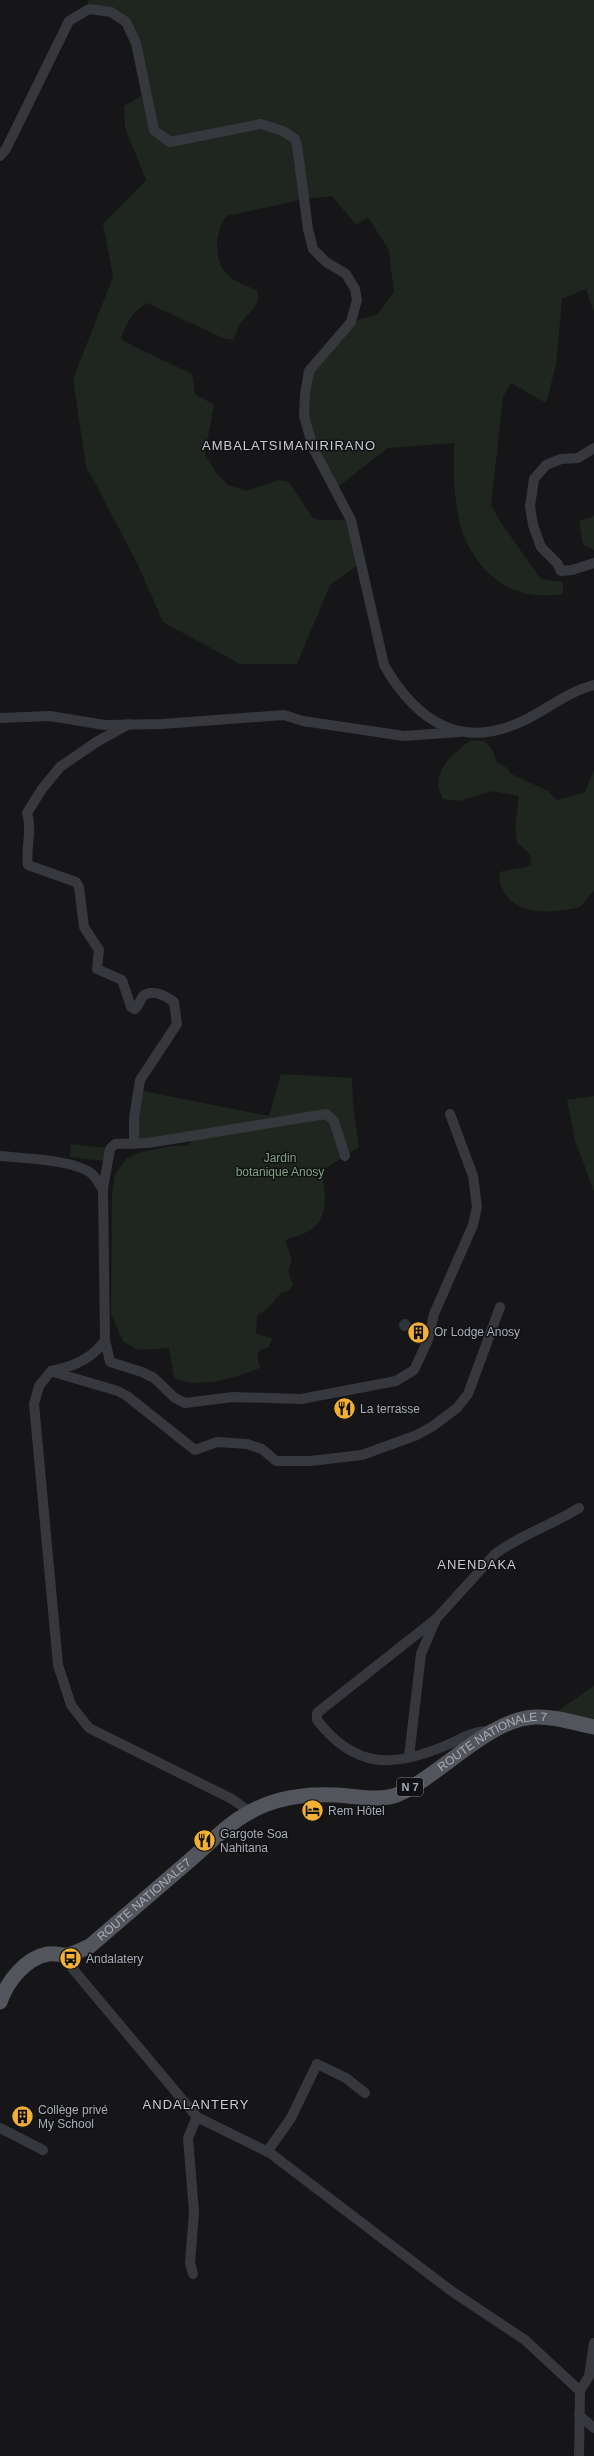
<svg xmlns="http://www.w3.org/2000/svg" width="594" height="2456" font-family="Arial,sans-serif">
<rect width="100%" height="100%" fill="#161618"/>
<g fill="#1e261f">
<path d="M88 0H594V312L586 289 562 299 556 365 546 403 511 383 503 397 491 505 501 523 541 579 563 582V594C521 601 487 583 468 545 466 539 462 534 461 528 454 501 453 470 454 443L388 448 335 489 304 416 309 371 351 322 378 314 394 292 389 250 368 217 356 225 332 196 305 199 227 216C214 231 213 263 229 276 236 283 248 285 257 291 261 305 251 311 243 320 238 326 236 334 233 340L223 338 147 303C132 312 127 322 121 338L127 343 192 374 195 394 214 405 205 454 217 474 228 485 246 491 279 480 289 482 312 517 318 520H351L362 562 330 585 297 664H240L163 622 137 563 86 466 73 379 113 277 103 224 146 180 125 128 124 106 146 93 125 22 89 9Z"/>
<polygon points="594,516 594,550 583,545 579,521"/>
<path d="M471 740 484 741 492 749 497 762 507 768 511 774 548 791 557 800 585 792 594 770V891C588 896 585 904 579 907 575 909 568 909 563 910 534 915 499 908 499 872L526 867 531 864 530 854 517 843 515 826 519 796 492 791 460 801 443 799C429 773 451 755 471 740Z"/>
<path d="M281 1074 352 1078 353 1105 359 1147 322 1171C325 1192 331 1220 307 1232 300 1236 293 1236 285 1241L292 1259 288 1270 293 1285 290 1290 280 1294 267 1309 257 1315 256 1334 272 1338 269 1347 259 1351 257 1356 260 1368C236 1377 197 1391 174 1377L169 1348 138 1350 129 1345 123 1341 111 1314 112 1195 115 1174 126 1159 141 1152 172 1146H187L197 1135 135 1141 140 1094 143 1091 269 1116Z"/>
<polygon points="594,1096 594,1192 575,1140 567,1100"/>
<polygon points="71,1144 106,1148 104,1161 70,1157"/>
<polygon points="594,1686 594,1725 553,1714"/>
</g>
<circle fill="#2c353c" cx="405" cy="1325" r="6"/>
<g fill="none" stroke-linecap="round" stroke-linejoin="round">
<g stroke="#37383d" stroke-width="10">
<path d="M0 156 6 149 69 21 89 9 111 12 126 22 136 43 154 130 170 142 261 124 283 131 295 139 297 145 308 229 313 249 326 262 346 274 355 289 357 300 351 322 309 371 305 394 304 416 313 448 351 520 384 665C417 722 462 752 527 719 549 708 569 691 594 685"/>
<polyline points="594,448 578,458 561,459 546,465 534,479 530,506 533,525 541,547 557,563 561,571 572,570 594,563"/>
<polyline points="0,718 50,716 105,725 162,724 284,715 303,721 404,736 459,732"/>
<path d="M129 724 98 741 60 767 42 789 27 813C33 830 25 848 28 865L76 882 79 887 84 927 99 950 97 969 122 980 131 1007 135 1009C139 1005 141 998 144 995 154 989 166 996 174 1002L177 1024 140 1080 134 1118V1144"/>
<path d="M0 1156C22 1158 76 1160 92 1174 96 1177 99 1185 103 1189"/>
<polyline points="345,1156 334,1121 326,1114 148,1143 115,1144 110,1149 103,1189 105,1340 110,1362 142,1372 154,1378 175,1398 185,1403 233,1397 301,1399 396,1381 414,1370 428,1340 434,1314 473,1225 477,1207 473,1176 450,1114"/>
<path d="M105 1340C93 1359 72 1367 51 1371L39 1386 34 1404 58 1665 71 1705 89 1728 232 1799 249 1811"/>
<polyline points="53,1372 118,1391 127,1396 195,1450 217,1442 247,1444 262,1449 276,1461 310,1461 362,1455 417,1435 433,1426 457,1408 468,1394 500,1307"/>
<path d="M436 1619 317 1713V1720C355 1769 393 1768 447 1745 461 1739 475 1730 490 1731"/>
<path d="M409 1757 421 1654 436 1619 495 1554C520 1535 552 1525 579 1508"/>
<polyline points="69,1955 72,1968 197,2117 270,2153 450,2290 525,2340 580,2391 589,2376 594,2343"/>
<polyline points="0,2128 43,2150"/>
<polyline points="267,2152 291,2118 317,2064 346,2078 365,2093"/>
<polyline points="193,2274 190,2263 194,2212 188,2138 197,2117"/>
<polyline points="579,2415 594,2428"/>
<polyline points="579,2456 580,2391"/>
</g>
<path stroke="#53555c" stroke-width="15" id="s1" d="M0 2002C7 1982 25 1958 48 1954 54 1953 61 1955 67 1955 74 1954 83 1949 90 1946 123 1918 156 1889 189 1861 218 1836 240 1810 280 1800 298 1795 318 1794 337 1795 357 1796 380 1802 399 1794 441 1775 488 1719 535 1717 554 1716 575 1723 594 1727"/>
</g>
<defs>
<symbol id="building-disc" viewBox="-11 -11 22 22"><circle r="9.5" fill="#f2b134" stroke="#111113"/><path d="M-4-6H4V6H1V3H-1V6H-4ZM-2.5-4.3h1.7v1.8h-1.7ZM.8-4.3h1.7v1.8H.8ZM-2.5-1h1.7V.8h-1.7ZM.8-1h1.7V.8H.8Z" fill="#111"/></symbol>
<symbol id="restaurant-disc" viewBox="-11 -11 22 22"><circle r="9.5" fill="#f2b134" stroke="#111113"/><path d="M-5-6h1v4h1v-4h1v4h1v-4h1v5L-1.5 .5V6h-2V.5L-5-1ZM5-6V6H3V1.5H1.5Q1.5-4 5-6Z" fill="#111"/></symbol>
<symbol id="hotel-disc" viewBox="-11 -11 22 22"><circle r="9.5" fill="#f2b134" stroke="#111113"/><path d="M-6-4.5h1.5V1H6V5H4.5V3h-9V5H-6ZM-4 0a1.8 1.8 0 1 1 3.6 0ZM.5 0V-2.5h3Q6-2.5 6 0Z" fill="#111"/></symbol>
<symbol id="bus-disc" viewBox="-11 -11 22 22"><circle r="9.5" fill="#f2b134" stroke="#111113"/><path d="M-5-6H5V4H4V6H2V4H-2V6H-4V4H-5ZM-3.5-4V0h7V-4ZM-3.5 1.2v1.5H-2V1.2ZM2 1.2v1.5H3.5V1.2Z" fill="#111"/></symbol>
</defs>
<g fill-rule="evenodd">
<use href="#building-disc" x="406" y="1320" width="25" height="25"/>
<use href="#restaurant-disc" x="332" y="1396" width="25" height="25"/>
<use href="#hotel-disc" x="300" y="1798" width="25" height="25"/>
<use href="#restaurant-disc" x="192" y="1828" width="25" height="25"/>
<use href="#bus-disc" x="58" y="1946" width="25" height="25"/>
<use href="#building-disc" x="10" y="2104" width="25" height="25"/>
</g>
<g text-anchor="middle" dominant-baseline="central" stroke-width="3" stroke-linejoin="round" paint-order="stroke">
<rect fill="#111113" stroke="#7b7e86" stroke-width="1" x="397" y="1778" width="26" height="18" rx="3"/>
<g font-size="11" font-weight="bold" fill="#a8adb8">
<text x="410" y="1787">N 7</text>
</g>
<g font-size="12" fill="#7fa381" stroke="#111113">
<text x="280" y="1158">Jardin<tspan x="280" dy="14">botanique Anosy</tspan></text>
</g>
<g font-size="12" fill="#a8adb8" stroke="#111113" text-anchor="start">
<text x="434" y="1332">Or Lodge Anosy</text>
<text x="360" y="1409">La terrasse</text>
<text x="328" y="1811">Rem Hôtel</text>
<text x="220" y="1834">Gargote Soa<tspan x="220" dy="14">Nahitana</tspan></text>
<text x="86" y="1959">Andalatery</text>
<text x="38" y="2110">Collège privé<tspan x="38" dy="14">My School</tspan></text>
</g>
<g font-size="12" fill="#a8adb8" stroke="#111113">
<text stroke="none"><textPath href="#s1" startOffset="585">ROUTE NATIONALE 7</textPath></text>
<text stroke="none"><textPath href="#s1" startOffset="186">ROUTE NATIONALE7</textPath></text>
</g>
<g font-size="13" letter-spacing="1" fill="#c9ccd4" stroke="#111113">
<text x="289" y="445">AMBALATSIMANIRIRANO</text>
<text x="477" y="1564">ANENDAKA</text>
<text x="196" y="2104">ANDALANTERY</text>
</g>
</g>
</svg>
